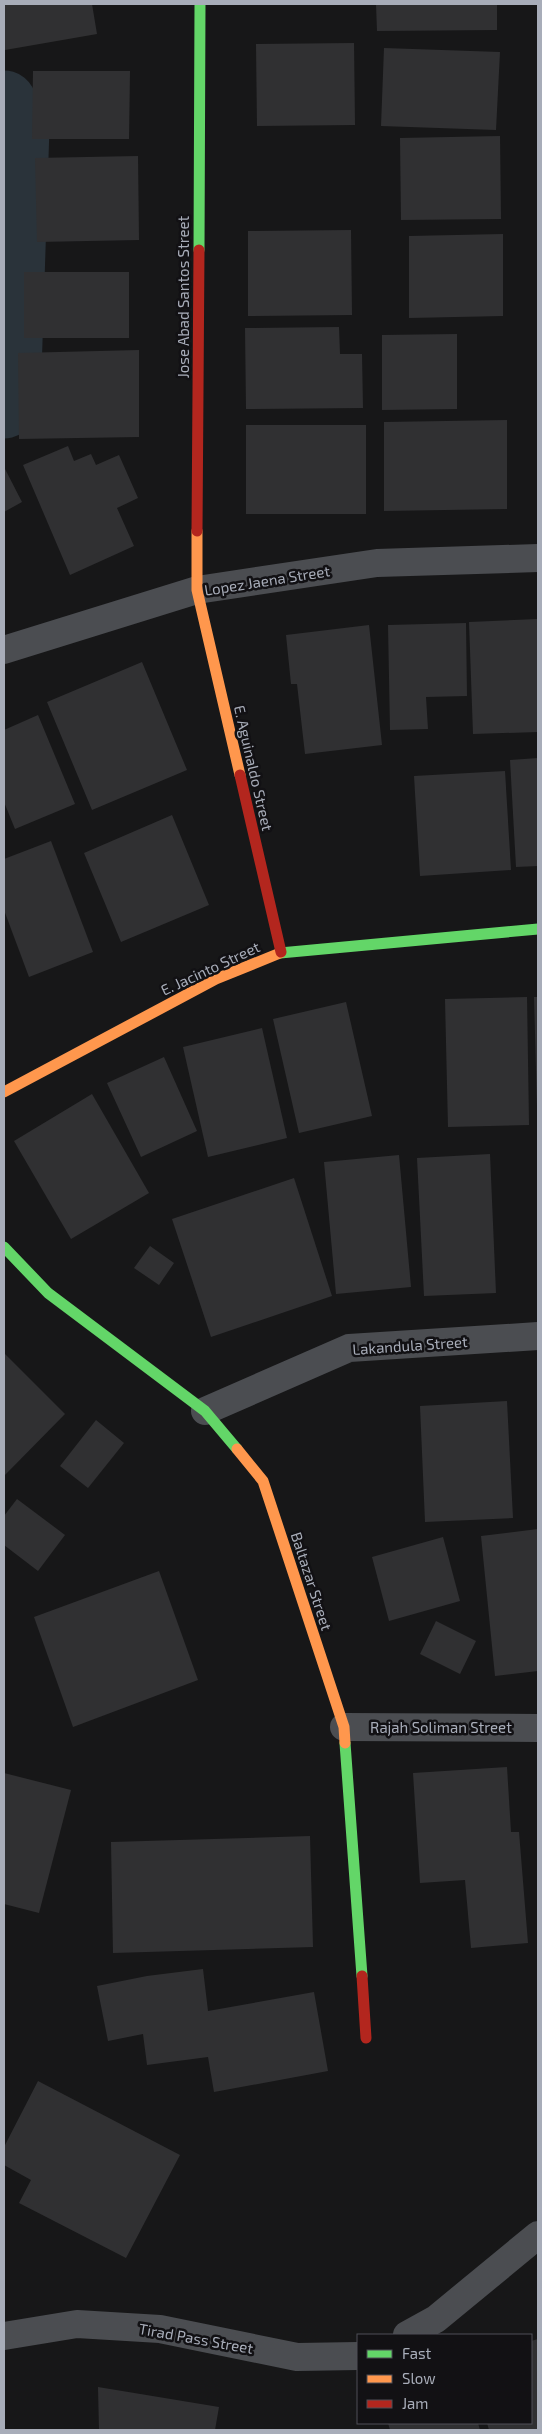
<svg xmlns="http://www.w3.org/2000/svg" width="542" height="2434" font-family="'Exo 2',sans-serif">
<rect width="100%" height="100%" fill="#171718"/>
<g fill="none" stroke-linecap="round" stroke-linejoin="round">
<polyline stroke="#2a333a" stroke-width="65" points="4,103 17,127 8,403 4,406"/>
</g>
<g fill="#303032">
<polygon points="4,4 92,4 97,34 5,50"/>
<polygon points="376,4 497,4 497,30 377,31"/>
<polygon points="354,43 355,125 257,126 256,44"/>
<polygon points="384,48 500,52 496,130 381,126"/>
<polygon points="33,71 130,71 129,139 32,139"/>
<polygon points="500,136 501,219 401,220 400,138"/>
<polygon points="138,156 139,240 37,242 35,158"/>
<polygon points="351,230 352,315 248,316 248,231"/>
<polygon points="503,234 503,316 409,318 409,236"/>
<rect x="24" y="272" width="105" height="66"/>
<polygon points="339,327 340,354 362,354 363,408 246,409 245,328"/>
<polygon points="457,334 457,409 382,410 382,335"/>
<polygon points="139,350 139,437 19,439 18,353"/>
<polygon points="507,420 507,509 384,511 384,422"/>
<rect x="246" y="425" width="120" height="89"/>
<polygon points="68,446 74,461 91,454 96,465 119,455 138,498 117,508 134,546 70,575 23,465"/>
<polygon points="4,467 22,502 4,512"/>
<polygon points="538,619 538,732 473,734 469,622"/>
<polygon points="466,623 467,696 426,697 428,729 390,730 388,625"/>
<polygon points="369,625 382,745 305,754 297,684 291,684 286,635"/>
<polygon points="142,662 187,770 92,810 47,702"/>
<polygon points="38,715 75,804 15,829 4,802 4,730"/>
<polygon points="538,758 538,866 516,867 510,760"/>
<polygon points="505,771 511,870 420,876 414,776"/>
<polygon points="172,815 209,905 121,942 84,853"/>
<polygon points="51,841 93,952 29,977 4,910 4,859"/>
<polygon points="527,997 529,1125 448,1127 445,999"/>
<polygon points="534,997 538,997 538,1107 537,1107"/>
<polygon points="346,1002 372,1116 299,1133 273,1019"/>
<polygon points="262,1028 287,1138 208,1157 183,1047"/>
<polygon points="164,1057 197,1131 141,1157 107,1083"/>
<polygon points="92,1094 149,1193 71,1239 14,1141"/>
<polygon points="490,1154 496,1293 424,1296 417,1158"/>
<polygon points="399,1155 411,1287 336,1294 324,1162"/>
<polygon points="294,1178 332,1296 211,1337 172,1219"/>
<polygon points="150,1246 174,1263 159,1285 134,1268"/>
<polygon points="4,1353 65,1414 4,1476"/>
<polygon points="507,1401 513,1518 425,1522 420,1406"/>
<polygon points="96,1420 124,1443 88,1488 60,1466"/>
<polygon points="17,1499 65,1535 38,1571 4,1545 4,1516"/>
<polygon points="538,1529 538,1671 495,1676 481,1536"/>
<polygon points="443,1537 460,1601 389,1621 372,1557"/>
<polygon points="159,1571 198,1680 73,1727 34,1617"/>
<polygon points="436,1621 476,1641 460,1674 420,1654"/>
<polygon points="507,1767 511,1832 519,1832 528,1943 471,1948 465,1880 420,1883 413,1773"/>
<polygon points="4,1773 71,1790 39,1913 4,1904"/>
<polygon points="310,1836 313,1947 113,1953 111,1842"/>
<polygon points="203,1969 208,2011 314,1992 328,2071 214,2092 208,2057 147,2065 143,2034 108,2041 97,1986 147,1976"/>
<polygon points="38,2081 180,2155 126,2258 19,2203 31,2180 4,2165 4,2147"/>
<polygon points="538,2339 538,2430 489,2430 487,2423 531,2423 531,2341"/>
<polygon points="98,2387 219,2407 215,2430 99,2430"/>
<polygon points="388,2423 478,2423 480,2430 390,2430"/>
</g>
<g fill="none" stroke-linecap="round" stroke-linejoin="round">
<g stroke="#4b4d51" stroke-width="28">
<polyline points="4,650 197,590 377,563 538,558"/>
<polyline points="205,1411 349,1348 538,1336"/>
<polyline points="344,1727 538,1728"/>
<polyline points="407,2335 436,2319 538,2235"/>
<polyline points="4,2336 77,2324 160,2329 297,2357 358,2356"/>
</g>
<g stroke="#63d668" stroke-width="11">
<polyline points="199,250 200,4"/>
<polyline points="280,953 538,929"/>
<polyline points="4,1247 48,1293 205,1411 237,1449"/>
<polyline points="345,1743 362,1976"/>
</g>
<g stroke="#ff974d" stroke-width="11">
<polyline points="197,531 197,590 240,775"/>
<polyline points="4,1092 216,979 280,953"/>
<polyline points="237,1449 263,1481 344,1727 345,1743"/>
</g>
<g stroke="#b3261e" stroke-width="11">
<polyline points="197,531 199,250"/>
<polyline points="240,775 281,952"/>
<polyline points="362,1976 366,2038"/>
</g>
</g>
<g text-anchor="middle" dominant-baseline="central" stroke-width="5" stroke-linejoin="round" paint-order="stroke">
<g font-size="15" fill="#a8adb9" stroke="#121114">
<text transform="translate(183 297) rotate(-90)">Jose Abad Santos Street</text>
<text transform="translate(267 580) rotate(-9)">Lopez Jaena Street</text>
<text transform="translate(254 768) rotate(77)">E. Aguinaldo Street</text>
<text transform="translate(210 968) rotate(-25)">E. Jacinto Street</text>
<text transform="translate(410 1345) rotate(-4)">Lakandula Street</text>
<text transform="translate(312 1581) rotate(72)">Baltazar Street</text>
<text x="441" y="1727">Rajah Soliman Street</text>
<text transform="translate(196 2338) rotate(10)">Tirad Pass Street</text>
</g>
</g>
<rect width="542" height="2434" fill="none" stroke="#a8adb9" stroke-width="10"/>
<rect x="357" y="2334" width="175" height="90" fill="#121114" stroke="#4e4f56"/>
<rect x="367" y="2350" width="25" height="8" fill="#63d668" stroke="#4e4f56"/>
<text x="402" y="2359" font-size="15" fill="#a8adb9">Fast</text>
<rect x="367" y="2375" width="25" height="8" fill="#ff974d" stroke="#4e4f56"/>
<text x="402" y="2384" font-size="15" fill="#a8adb9">Slow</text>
<rect x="367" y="2400" width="25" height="8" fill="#b3261e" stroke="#4e4f56"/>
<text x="402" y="2409" font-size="15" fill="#a8adb9">Jam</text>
</svg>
